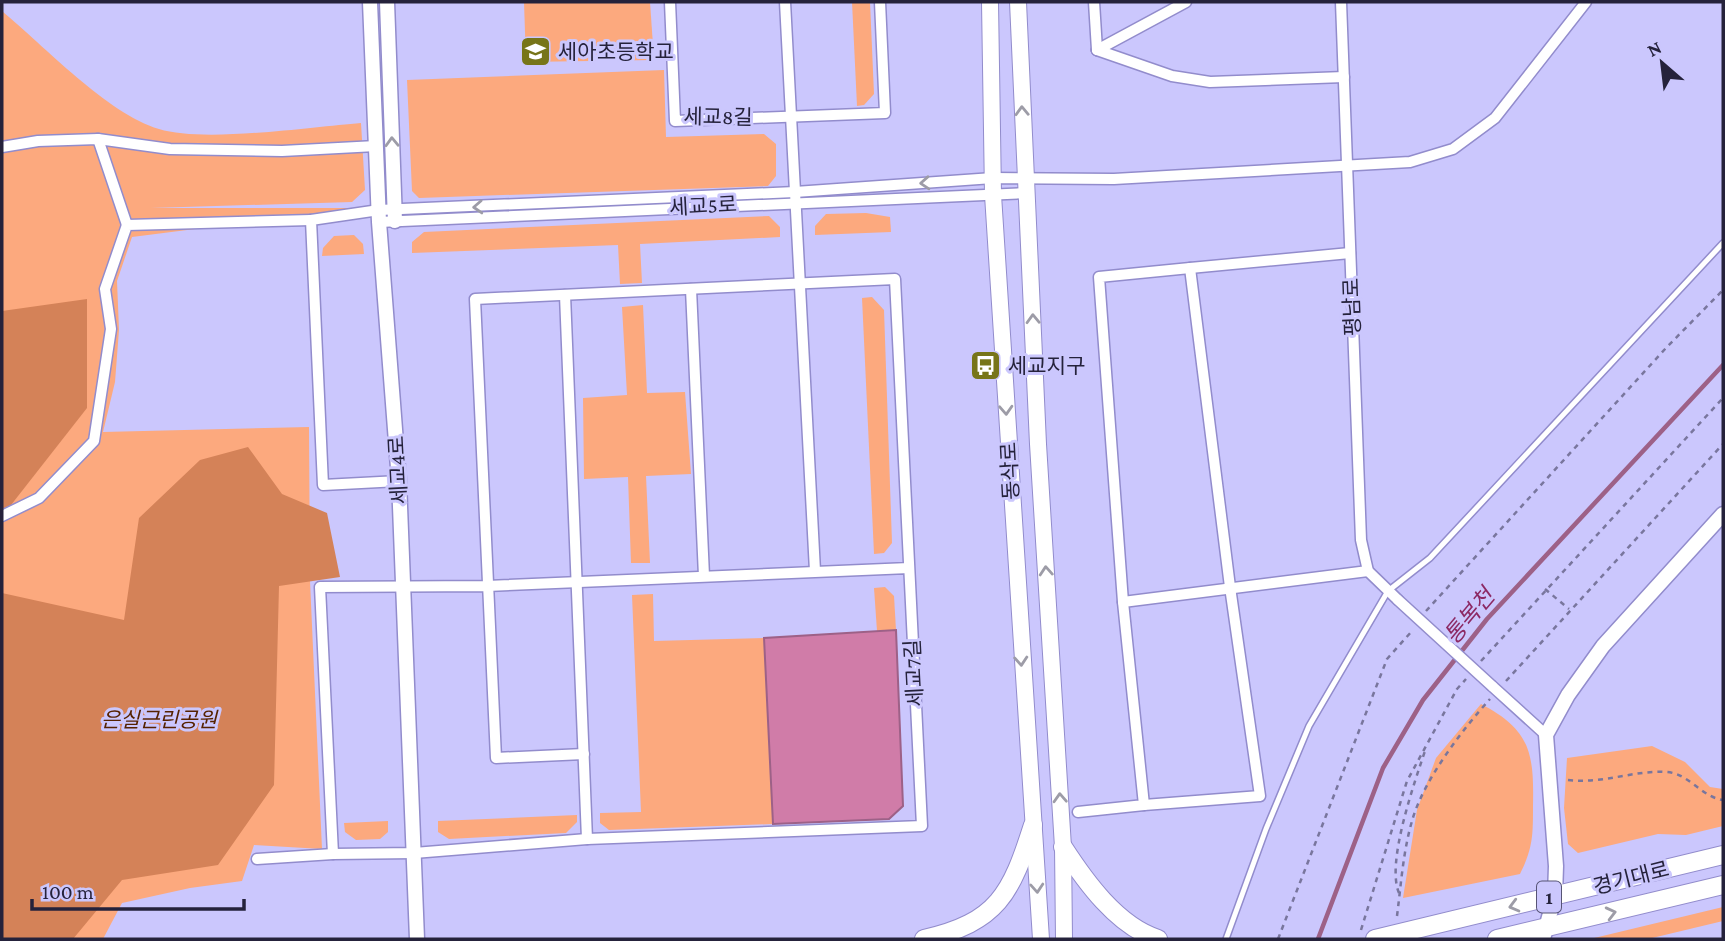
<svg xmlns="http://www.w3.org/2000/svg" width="1725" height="941" font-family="'Crimson Pro','Noto Sans KR',serif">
<rect width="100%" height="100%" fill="#cbc7fd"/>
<g fill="#fca97e">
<polygon points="524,2 650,2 654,60 526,62"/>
<polygon points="852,2 870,2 874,94 864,105 857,106"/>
<path d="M2 11C44 46 108 114 159 129 203 143 311 127 361 123L365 190 352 202 151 208H362L132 237 117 281 119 330 115 382 103 432 309 427 310 581 322 849 254 845 242 881 190 888 122 903 103 939H2Z"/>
<polygon points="664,70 666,137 764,134 776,144 776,176 768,186 419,198 412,191 407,80"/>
<polygon points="866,213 890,217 891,232 815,235 815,226 826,214"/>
<polygon points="769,216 780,227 780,237 640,244 642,283 620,284 618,245 412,253 412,242 424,232"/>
<polygon points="354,235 363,244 364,254 322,256 323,248 334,236"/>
<polygon points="872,297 884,310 892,543 884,553 874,554 862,298"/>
<polygon points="643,305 647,393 685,392 691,474 646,476 650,563 631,563 628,477 584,479 583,398 627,395 622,307"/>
<polygon points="885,587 894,596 896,630 877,631 874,588"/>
<polygon points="653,594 654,641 764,638 773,824 609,830 600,823 600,813 641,812 632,595"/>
<path d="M1481 704C1531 730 1534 754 1533 806 1533 835 1533 848 1520 874L1403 898 1417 810 1436 758Z"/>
<polygon points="1652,746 1685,762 1710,787 1723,789 1723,826 1686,835 1658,834 1578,853 1568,844 1564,808 1567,758"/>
<polygon points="577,815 577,822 566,833 449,839 438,832 438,821"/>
<polygon points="388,821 388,832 380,839 356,840 345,832 344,823"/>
<polygon points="1723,907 1723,921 1648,939 1590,939"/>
</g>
<g fill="#d48258">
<polygon points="87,299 87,408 11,505 2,509 2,311"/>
<polygon points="248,447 282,494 327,513 340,577 279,586 274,785 218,865 122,880 73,939 2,939 2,593 124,620 139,518 200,460"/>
</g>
<polygon fill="#d07ca8" stroke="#9d6187" stroke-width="2" points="896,630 903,806 889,819 773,824 764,638"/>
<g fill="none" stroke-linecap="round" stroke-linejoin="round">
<polyline stroke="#9d6187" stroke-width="4.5" points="1318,939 1383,768 1423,700 1487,619 1723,365"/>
<defs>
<polyline id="service" points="1226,939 1266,829 1309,726 1388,591 1430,558 1723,243"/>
<g id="minor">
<polyline points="670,2 675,121 885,113 880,2"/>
<polyline points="785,2 815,571"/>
<polyline points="1094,2 1097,50"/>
<polyline points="1341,2 1361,540 1368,571 1398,600"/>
<polyline points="1097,50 1172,76 1210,82 1344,77"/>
<polyline points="1097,50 1186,2"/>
<polyline points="98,139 127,225"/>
<polyline points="2,147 38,141 98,139 170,149 282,151 376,146"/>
<polyline points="379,222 1028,193"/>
<polyline points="1190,268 1350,253"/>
<polyline points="691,289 704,576"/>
<polyline points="565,295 587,839"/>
<polyline points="399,481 323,485 311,220 379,210 795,192 993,178 1114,179 1410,162 1453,149 1495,118 1586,2"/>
<polyline points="2,516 39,498 94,441 111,329 105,289 127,225 311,220"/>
<polyline points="1123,602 1099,277 1190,268 1230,587 1260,796 1144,805"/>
<polyline points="1492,686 1546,735"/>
<polyline points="584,754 496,758 475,299 895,279 922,826 587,839 414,853 333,854 320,587 487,586 909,568"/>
<polyline points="1078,812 1144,805 1123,602 1368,571"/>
<polyline points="257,859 333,854"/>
</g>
<g id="tertiary">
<polyline points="370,2 379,222 399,481 417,939"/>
<polyline points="387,2 395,221"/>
<polyline points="1543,939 1555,895 1556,866 1546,735 1568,695 1603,646 1723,514"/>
</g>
<g id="secondary">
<polyline points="990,2 993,195 1041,939"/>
<polyline points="1018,2 1038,444 1063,847 1064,939"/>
</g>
<g id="primary">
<path d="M1063 847C1085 881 1117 926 1158 939"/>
<path d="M924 939C998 922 1011 894 1033 825"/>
<polyline points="1375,939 1723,855"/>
<polyline points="1497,939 1723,885"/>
</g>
</defs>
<use href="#service" stroke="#928ccc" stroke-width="8"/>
<use href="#minor" stroke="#928ccc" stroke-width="13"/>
<use href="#tertiary" stroke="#928ccc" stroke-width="17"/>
<use href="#secondary" stroke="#928ccc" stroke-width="18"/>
<use href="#primary" stroke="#928ccc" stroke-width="20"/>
<g stroke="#79769d" stroke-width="2.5" stroke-dasharray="5 5" stroke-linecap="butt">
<polyline points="1545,589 1569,609"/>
<polyline points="1426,611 1666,348 1723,290"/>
<polyline points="1481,661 1723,398"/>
<polyline points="1506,681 1723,444"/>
<path d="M1568 780C1604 784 1634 770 1666 772 1689 773 1701 797 1723 800"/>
<path d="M1399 893C1386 863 1414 784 1425 751"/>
<path d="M1397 916C1401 885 1403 852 1412 821 1423 781 1462 730 1490 699"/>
<polyline points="1361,930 1407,781 1457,689 1466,679"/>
<polyline points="1278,939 1387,659 1412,631"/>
</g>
<use href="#service" stroke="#fff" stroke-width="5"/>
<use href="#minor" stroke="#fff" stroke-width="10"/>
<use href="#tertiary" stroke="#fff" stroke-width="14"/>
<use href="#secondary" stroke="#fff" stroke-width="16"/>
<use href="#primary" stroke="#fff" stroke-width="18"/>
<defs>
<polyline id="minor-bridge" points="1398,600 1492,686"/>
</defs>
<use href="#minor-bridge" stroke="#928ccc" stroke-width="13" stroke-linecap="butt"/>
<use href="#minor-bridge" stroke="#fff" stroke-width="10"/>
</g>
<defs><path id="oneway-chevron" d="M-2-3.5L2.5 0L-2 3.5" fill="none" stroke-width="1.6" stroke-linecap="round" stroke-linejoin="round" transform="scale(1.75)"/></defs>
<g stroke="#9d9ca7">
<use href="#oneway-chevron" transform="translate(1022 111) rotate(-92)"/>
<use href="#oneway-chevron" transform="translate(392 142) rotate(-92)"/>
<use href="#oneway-chevron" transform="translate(925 183) rotate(176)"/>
<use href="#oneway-chevron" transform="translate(478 207) rotate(177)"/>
<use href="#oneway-chevron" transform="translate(1033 319) rotate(-92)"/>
<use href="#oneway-chevron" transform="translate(1006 410) rotate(87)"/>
<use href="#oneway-chevron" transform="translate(1046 571) rotate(-94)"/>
<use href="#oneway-chevron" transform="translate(1021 661) rotate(86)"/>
<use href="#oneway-chevron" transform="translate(1060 798) rotate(-93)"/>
<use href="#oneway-chevron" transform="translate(1037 888) rotate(86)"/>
<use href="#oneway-chevron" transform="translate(1514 906) rotate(165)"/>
<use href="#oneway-chevron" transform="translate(1611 913) rotate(-14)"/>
</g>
<defs>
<symbol id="school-square" viewBox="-11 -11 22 22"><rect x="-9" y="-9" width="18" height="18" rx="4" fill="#777519" stroke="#cbc7fd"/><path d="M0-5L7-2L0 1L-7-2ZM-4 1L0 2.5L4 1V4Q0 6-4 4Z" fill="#fff"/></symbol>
<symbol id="bus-square" viewBox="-11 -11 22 22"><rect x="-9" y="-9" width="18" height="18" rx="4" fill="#777519" stroke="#cbc7fd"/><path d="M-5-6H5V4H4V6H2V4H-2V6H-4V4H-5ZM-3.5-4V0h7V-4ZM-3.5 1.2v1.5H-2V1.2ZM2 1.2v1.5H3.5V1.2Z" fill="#fff"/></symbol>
</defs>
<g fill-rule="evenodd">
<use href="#school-square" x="518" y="34" width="35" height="35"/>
<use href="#bus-square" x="968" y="348" width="35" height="35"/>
</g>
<g text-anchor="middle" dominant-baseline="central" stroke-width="6" stroke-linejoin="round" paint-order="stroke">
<rect fill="#cbc7fd" stroke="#575475" stroke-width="2" x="1537" y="881.5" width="24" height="31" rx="5"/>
<g font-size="19" font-weight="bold" fill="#25223b">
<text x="1549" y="897">1</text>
</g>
<g font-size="21" fill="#25223b" stroke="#cbc7fd" text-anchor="start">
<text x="558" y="52">세아초등학교</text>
<text x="1008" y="366">세교지구</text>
</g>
<g font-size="21" fill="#25223b" stroke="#cbc7fd">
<text transform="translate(718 117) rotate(1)">세교8길</text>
<text transform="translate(703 206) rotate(-3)">세교5로</text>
<text transform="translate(1352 307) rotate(-92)">평남로</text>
<text transform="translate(398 470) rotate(-93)">세교4로</text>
<text transform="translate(1010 471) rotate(-93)">동삭로</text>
<text transform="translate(914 673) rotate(-93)">세교7길</text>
<text transform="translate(1631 878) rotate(-14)">경기대로</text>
</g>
<g font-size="21" font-style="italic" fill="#520" stroke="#cbc7fd">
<text x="159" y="720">은실근린공원</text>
</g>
<g font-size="23" font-style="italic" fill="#8c2964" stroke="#cbc7fd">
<text transform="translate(1469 616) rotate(-50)">통복천</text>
</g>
</g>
<rect width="1725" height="941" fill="none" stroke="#25223b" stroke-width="7"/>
<g transform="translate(1662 63) rotate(332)" stroke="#cbc7fd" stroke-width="5" paint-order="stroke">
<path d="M0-5L12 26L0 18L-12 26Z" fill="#25223b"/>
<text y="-10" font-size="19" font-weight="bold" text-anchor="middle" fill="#25223b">N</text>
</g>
<path d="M32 899v10h212v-10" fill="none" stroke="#25223b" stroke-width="3.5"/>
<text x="42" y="899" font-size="21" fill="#25223b" stroke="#cbc7fd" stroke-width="5" paint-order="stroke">100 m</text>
</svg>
